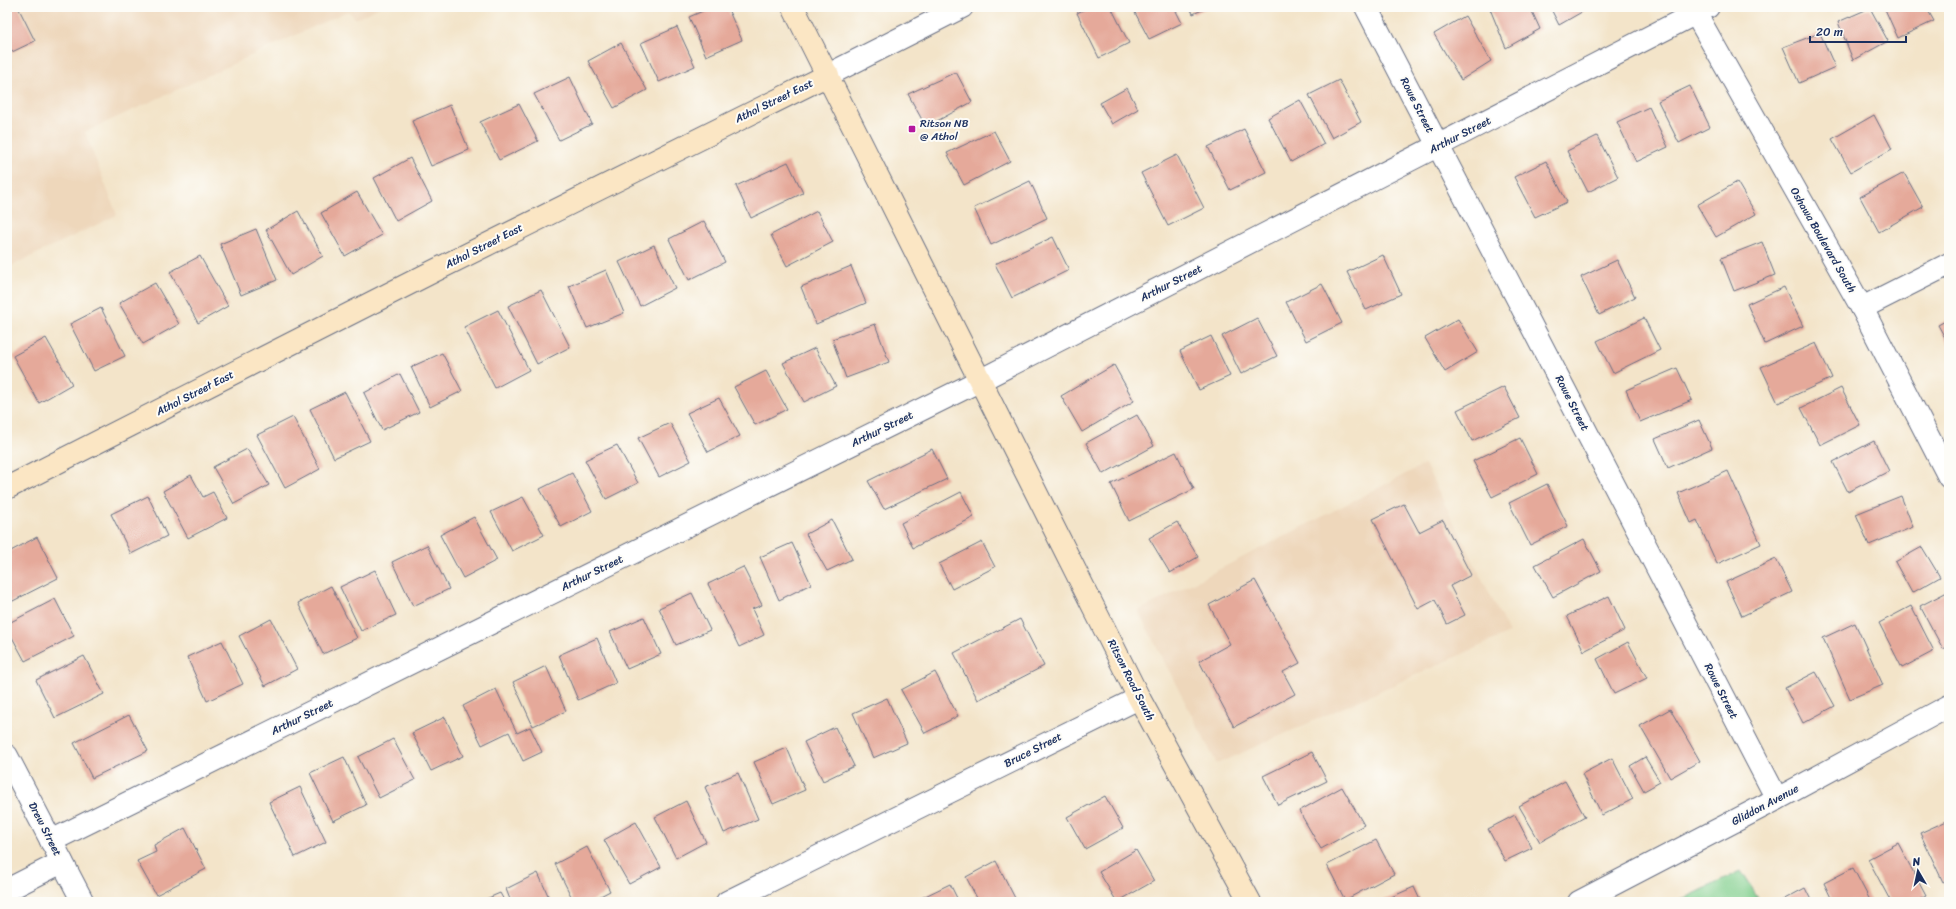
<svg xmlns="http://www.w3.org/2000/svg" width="1956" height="909" font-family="Sriracha,sans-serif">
<rect width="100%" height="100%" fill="#fdfcf7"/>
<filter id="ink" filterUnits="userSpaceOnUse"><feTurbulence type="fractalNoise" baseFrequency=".025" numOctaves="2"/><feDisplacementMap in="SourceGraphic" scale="8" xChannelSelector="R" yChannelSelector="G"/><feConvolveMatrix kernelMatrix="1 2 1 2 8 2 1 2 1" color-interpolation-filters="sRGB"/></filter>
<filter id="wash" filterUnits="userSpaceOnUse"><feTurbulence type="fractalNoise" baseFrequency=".012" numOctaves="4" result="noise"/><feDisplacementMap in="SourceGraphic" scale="16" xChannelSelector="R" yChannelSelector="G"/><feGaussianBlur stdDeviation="0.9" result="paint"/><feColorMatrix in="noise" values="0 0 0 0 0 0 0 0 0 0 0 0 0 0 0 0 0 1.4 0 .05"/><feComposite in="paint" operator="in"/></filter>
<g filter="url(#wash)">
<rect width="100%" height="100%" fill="#f3e4c9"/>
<g fill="#eed7bb">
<polygon points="7,7 380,7 356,19 348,11 85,132 117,215 7,268"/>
<polygon points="1425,464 1509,633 1217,764 1138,611"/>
</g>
<polygon fill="#81cf8e" stroke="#4e7f76" points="1741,871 1761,902 1677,902"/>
<g id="blocks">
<g fill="#e5a99a">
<polygon points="7,7 18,7 35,41 12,52 7,41"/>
<polygon points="712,7 727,7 742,40 706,56 689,17"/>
<polygon points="1089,7 1111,7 1129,43 1099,58 1077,13"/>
<polygon points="1132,7 1174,7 1182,23 1149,39"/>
<polygon points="1190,7 1209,7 1193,14"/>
<polygon points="1494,7 1530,7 1540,29 1506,48 1490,9"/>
<polygon points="1550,7 1587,7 1587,9 1559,25"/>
<polygon points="1884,7 1926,7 1934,21 1898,38"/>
<polygon points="1870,8 1888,41 1853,60 1838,22"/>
<polygon points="1465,16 1491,61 1461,80 1434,34"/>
<polygon points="677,27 695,66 659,82 641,43"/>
<polygon points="1820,33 1835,67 1799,83 1783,47"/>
<polygon points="621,43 647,90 614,108 588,61"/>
<polygon points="956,72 972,102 926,127 908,94"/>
<polygon points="570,77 592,124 559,140 534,94"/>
<polygon points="1339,80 1361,122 1332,138 1309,95"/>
<polygon points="1690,86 1710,127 1679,143 1658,101"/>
<polygon points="1127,88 1138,109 1112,124 1100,103"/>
<polygon points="1300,100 1324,144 1291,162 1268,118"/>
<polygon points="519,104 538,141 499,160 480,122"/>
<polygon points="450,105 469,150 431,166 412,121"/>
<polygon points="1649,107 1668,147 1636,162 1617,122"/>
<polygon points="1874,115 1892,149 1851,172 1832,139"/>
<polygon points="1244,129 1266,172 1230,190 1208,147"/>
<polygon points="994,131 1010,161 964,185 947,153"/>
<polygon points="1597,136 1618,177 1588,192 1567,151"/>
<polygon points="1177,155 1204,208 1168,226 1141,173"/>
<polygon points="410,158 432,201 396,221 374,178"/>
<polygon points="1546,161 1567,202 1535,217 1514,177"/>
<polygon points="788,162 803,193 751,218 736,186"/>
<polygon points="1904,173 1923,207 1879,232 1860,197"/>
<polygon points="1030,181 1047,218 991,245 974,208"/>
<polygon points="1737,182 1756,214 1716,237 1697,205"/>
<polygon points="357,192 382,235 345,256 321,213"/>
<polygon points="298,211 323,256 291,275 266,230"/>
<polygon points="817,211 833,242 787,266 771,235"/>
<polygon points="704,221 725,262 689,280 669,239"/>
<polygon points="256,229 277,280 241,295 220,244"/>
<polygon points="1053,237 1069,270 1012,298 995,264"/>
<polygon points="1762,242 1775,275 1734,291 1721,258"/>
<polygon points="654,245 675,288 640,306 619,262"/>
<polygon points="1383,255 1401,294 1366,310 1347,272"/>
<polygon points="200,256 228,306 198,323 170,272"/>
<polygon points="1617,260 1635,297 1599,315 1581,277"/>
<polygon points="851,266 866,303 816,324 801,287"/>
<polygon points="606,270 624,313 587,328 569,286"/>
<polygon points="155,283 179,324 143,344 119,303"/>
<polygon points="1322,284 1342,323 1306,341 1286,302"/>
<polygon points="1784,287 1803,326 1765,344 1747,304"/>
<polygon points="541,290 570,347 537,364 508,306"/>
<polygon points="101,308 125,356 94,371 70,324"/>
<polygon points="498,310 529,370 495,388 464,327"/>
<polygon points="1257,318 1277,356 1241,374 1222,336"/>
<polygon points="1644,318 1660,350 1613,373 1597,341"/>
<polygon points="1458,319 1478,352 1445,372 1425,338"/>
<polygon points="1949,319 1949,345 1938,325"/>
<polygon points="875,324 889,362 846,378 832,339"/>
<polygon points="1211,336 1230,376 1199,390 1180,351"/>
<polygon points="46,338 72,384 39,403 13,356"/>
<polygon points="1816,343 1832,378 1778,403 1761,367"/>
<polygon points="815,348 836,386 804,402 783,363"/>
<polygon points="442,353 462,391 430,407 411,367"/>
<polygon points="1114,365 1134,401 1082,432 1061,396"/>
<polygon points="1677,368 1692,400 1640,422 1626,390"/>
<polygon points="766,371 787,409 755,425 734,387"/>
<polygon points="400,374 419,412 382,430 364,393"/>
<polygon points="1504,387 1520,418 1472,441 1457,410"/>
<polygon points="1841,388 1860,425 1820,445 1801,408"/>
<polygon points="345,392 370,441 334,458 310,409"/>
<polygon points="719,398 740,436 708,452 687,413"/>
<polygon points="1137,415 1154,446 1103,474 1086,443"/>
<polygon points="293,417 320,469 285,488 257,435"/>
<polygon points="1699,420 1712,448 1668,468 1655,439"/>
<polygon points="670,423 691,461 659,477 638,438"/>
<polygon points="1520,438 1538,474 1492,497 1473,461"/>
<polygon points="1874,441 1889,471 1848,492 1833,462"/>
<polygon points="617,445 638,483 606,499 585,460"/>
<polygon points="247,449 269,485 234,504 213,467"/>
<polygon points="932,449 947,479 884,509 868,481"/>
<polygon points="1176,452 1194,489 1129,521 1111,484"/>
<polygon points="1728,471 1761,544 1717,564 1697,520 1691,523 1678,493"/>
<polygon points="572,473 592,511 561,527 540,489"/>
<polygon points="191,475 203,497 213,492 227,518 188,538 163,491"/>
<polygon points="1547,484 1568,526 1530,545 1509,503"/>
<polygon points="961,492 974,517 913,548 901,523"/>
<polygon points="148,496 167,536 131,554 111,514"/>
<polygon points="1901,496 1913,527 1869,545 1856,514"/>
<polygon points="523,497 544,535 512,551 491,512"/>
<polygon points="1404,504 1419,532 1443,520 1471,575 1450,586 1465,615 1447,624 1435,600 1418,609 1373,519"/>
<polygon points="474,517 497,560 463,578 440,535"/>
<polygon points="832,520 852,559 827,571 806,534"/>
<polygon points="1177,522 1198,557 1170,573 1149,538"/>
<polygon points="37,537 58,578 7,604 7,553"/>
<polygon points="1584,539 1601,571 1553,597 1535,565"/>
<polygon points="982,542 995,567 952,589 939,564"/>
<polygon points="792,543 811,584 779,600 760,557"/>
<polygon points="427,545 449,589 413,606 392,562"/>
<polygon points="1922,547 1940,577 1912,593 1895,562"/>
<polygon points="1776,559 1792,592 1742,616 1726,582"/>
<polygon points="743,567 762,605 752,609 764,635 739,647 708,584"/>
<polygon points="375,570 396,615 361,631 340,587"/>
<polygon points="1255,580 1300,663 1283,672 1295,694 1234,727 1199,661 1230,644 1209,605"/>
<polygon points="331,586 357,638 323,654 298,603"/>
<polygon points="1949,591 1949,646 1943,649 1920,606"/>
<polygon points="692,593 710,630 676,645 659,608"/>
<polygon points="1609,596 1625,630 1584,651 1567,616"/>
<polygon points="55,599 74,636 25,661 7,628 7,624"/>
<polygon points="1911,606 1934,651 1902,668 1879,623"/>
<polygon points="644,617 661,654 627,669 610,632"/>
<polygon points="271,619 297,669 265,686 239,636"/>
<polygon points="1020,619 1044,666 978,700 954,653"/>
<polygon points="1855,623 1883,685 1850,699 1823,638"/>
<polygon points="597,638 616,683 578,700 559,655"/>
<polygon points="222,641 243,684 207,701 187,657"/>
<polygon points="1628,642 1647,678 1614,694 1597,659"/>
<polygon points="84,656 104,694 55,718 36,680"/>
<polygon points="546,666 566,711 533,726 513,682"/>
<polygon points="935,672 958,716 925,733 901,690"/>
<polygon points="1816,672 1835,706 1803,723 1785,688"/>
<polygon points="496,689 517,733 530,727 542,752 523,761 509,732 482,745 463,706"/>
<polygon points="887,698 907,743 873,758 853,713"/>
<polygon points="1670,709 1700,761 1670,778 1640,726"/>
<polygon points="129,715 148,751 92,778 74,743"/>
<polygon points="445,717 463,756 431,771 412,733"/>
<polygon points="835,727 854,766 823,781 804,742"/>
<polygon points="393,739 415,780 379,798 358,757"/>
<polygon points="787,748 805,790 773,804 754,762"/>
<polygon points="1312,752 1327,781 1278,805 1263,776"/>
<polygon points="344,757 366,805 333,821 310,773"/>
<polygon points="1645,757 1660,782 1644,791 1630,766"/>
<polygon points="1612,758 1633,799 1602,815 1582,774"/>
<polygon points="738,773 758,819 724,833 705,787"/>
<polygon points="1565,781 1585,817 1540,842 1519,806"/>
<polygon points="300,787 326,842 295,857 269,802"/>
<polygon points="1342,787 1364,825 1321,849 1299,811"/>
<polygon points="1105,796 1123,828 1085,849 1067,817"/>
<polygon points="686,801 706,842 676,858 655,817"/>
<polygon points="1515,815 1532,848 1505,861 1488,829"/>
<polygon points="1949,820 1949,879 1943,882 1920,833"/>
<polygon points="636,822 661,867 629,884 604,840"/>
<polygon points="185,828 206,869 156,895 137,861 156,852 154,845"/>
<polygon points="1376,840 1394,874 1345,900 1327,865"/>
<polygon points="1898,843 1926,896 1915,902 1891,902 1868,859"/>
<polygon points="587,847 610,891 589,902 574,902 555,864"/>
<polygon points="1136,850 1154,881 1117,902 1099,872"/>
<polygon points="996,861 1017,902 979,902 966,877"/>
<polygon points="1853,868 1871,902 1833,902 1824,883"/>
<polygon points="538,873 551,902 511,902 506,889"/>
<polygon points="950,884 959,902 918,902 917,900"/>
<polygon points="1414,887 1421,902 1380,902"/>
<polygon points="1805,888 1812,902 1779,902"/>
<polygon points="500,893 505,902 479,902"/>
</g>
</g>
</g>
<g filter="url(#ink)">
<use href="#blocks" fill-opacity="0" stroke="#676e83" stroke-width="1"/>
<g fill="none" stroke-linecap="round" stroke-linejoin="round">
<defs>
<g id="minor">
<polyline points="1366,7 1777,799"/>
<polyline points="1692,7 1862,308 1949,477"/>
<polyline points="828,75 962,7"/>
<polyline points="1862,308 1949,264"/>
<polyline points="7,756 83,902"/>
<polyline points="51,841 981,380 1708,7"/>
<polyline points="7,890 62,862"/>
<polyline points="727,902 1139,698"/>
<polyline points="1579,902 1777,799 1949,706"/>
</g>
<g id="secondary">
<polyline points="793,7 1139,698 1250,902"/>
<polyline points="7,488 434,271 828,75"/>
</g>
</defs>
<use href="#minor" stroke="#676e83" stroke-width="24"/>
<use href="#secondary" stroke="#676e83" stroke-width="24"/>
<use href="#minor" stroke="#fff" stroke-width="22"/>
<use href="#secondary" stroke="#fbe6c4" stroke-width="22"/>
</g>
</g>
<rect fill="#b5179e" stroke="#fdfcf7" stroke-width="1.5" x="908" y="125" width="8" height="8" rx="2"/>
<g text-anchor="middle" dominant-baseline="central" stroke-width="4" stroke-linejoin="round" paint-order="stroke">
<g font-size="11" fill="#1b2f5e" stroke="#fdfcf7">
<text transform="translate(774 101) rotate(-26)">Athol Street East</text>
<text transform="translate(1417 105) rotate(63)">Rowe Street</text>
<text transform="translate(1460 135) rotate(-27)">Arthur Street</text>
<text transform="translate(1823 240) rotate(60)">Oshawa Boulevard South</text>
<text transform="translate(484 246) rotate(-27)">Athol Street East</text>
<text transform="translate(1171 283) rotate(-27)">Arthur Street</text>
<text transform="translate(195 393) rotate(-27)">Athol Street East</text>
<text transform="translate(1572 403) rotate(63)">Rowe Street</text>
<text transform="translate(882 429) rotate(-26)">Arthur Street</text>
<text transform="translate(592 573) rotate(-26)">Arthur Street</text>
<text transform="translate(1131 680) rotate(63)">Ritson Road South</text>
<text transform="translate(1721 691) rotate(63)">Rowe Street</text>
<text transform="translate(302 717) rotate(-26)">Arthur Street</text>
<text transform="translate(1033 750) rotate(-27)">Bruce Street</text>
<text transform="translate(1765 805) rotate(-28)">Gliddon Avenue</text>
<text transform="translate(45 829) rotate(63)">Drew Street</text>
</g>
<g font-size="11" fill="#1b2f5e" stroke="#fdfcf7" text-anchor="start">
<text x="920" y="123">Ritson NB<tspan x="920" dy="13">@ Athol</tspan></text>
</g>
</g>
<rect width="1956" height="909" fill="none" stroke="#fdfcf7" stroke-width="24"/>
<g transform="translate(1918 871) rotate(351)" stroke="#fdfcf7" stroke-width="3" paint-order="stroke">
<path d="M0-3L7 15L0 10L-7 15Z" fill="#1b2f5e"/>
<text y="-6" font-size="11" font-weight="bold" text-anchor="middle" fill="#1b2f5e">N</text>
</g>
<path d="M1810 36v6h96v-6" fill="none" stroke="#1b2f5e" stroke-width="2"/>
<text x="1816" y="36" font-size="12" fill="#1b2f5e" stroke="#fdfcf7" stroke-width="3" paint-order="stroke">20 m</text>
</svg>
